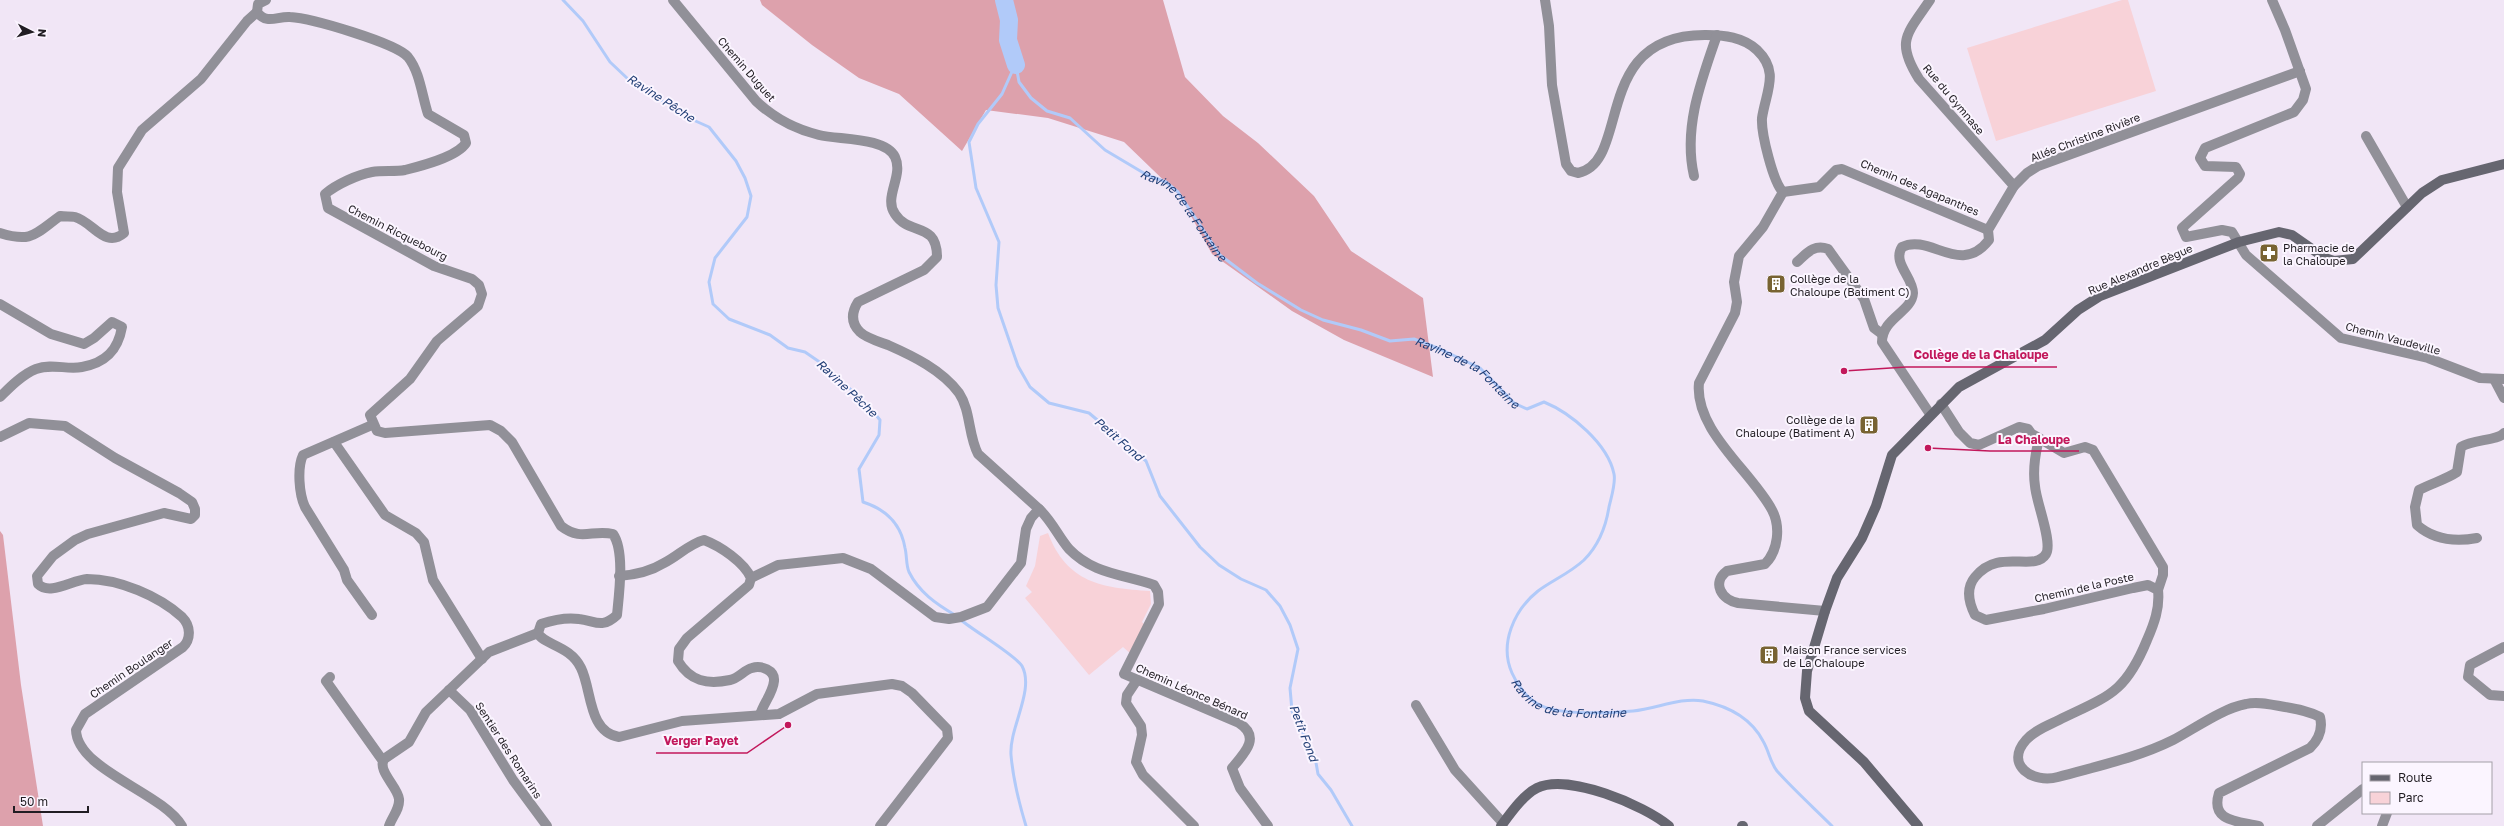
<svg xmlns="http://www.w3.org/2000/svg" width="2504" height="826" font-family="'Golos Text',sans-serif">
<rect width="100%" height="100%" fill="#f1e6f6"/>
<g fill="#f8d2d8">
<polygon points="2122,0 2128,0 2156,91 1996,141 1967,48"/>
<path d="M1048 533C1067 583 1102 588 1150 591L1151 604 1142 622 1144 624 1131 654 1123 647 1089 675 1025 598 1032 592 1026 586 1035 566 1040 536Z"/>
</g>
<g fill="#dda1ac">
<polygon points="760,0 1163,0 1185,77 1223,116 1258,143 1314,196 1351,251 1423,298 1433,377 1344,340 1292,311 1212,254 1180,196 1124,142 1048,118 986,110 962,151 899,94 859,78 812,45 762,5"/>
<polygon points="0,531 3,535 21,685 43,826 0,826"/>
</g>
<g fill="none" stroke-linecap="round" stroke-linejoin="round">
<g stroke="#b1caf9" stroke-width="3">
<path d="M563 0 583 21 610 62 628 79 691 119 709 127 736 161 745 178 751 196 747 217 715 258 709 282 713 304 729 319 770 335 788 348 805 352 821 363 867 404 880 420 879 435 859 469 863 502C885 509 901 524 905 548 907 556 906 565 909 572 919 592 936 604 955 615"/>
<polyline points="1015,65 1002,94 978,124 969,142 976,188 999,242 996,285 998,308 1018,366 1030,387 1049,403 1089,413 1146,461 1160,496 1200,547 1219,565 1241,579 1266,590 1280,606 1290,625 1298,649 1290,688 1292,711 1315,757 1318,774 1331,790 1352,826"/>
<path id="s1" d="M1016 65 1019 82 1031 98 1047 111 1070 118 1105 150 1147 175 1166 182 1178 192 1220 255 1257 283 1301 310 1323 320 1361 330 1390 341 1414 339 1440 349 1480 368 1514 403 1527 409 1544 402C1571 413 1608 444 1614 474 1616 483 1611 498 1609 507 1606 526 1598 546 1584 560 1570 573 1553 580 1538 591 1514 610 1499 644 1512 673 1517 685 1527 698 1538 704 1558 716 1610 713 1633 711 1656 709 1680 697 1703 701 1727 706 1751 718 1763 741 1769 751 1770 762 1777 771 1794 790 1814 808 1832 826"/>
<path d="M961 620C974 631 1015 655 1022 666 1035 690 1009 728 1011 755 1013 778 1019 803 1026 826"/>
</g>
<polyline stroke="#b1caf9" stroke-width="18" points="1004,0 1009,20 1008,40 1016,65"/>
<g stroke="#919098" stroke-width="10">
<path d="M266 0 258 4 257 12C267 25 277 16 290 17 311 18 396 43 408 57 420 72 422 96 428 114L464 135 466 143C457 157 421 166 405 170 395 172 383 170 372 172 357 175 337 184 325 194L328 208 434 266 472 279 479 285 482 294 478 306 437 341 410 379 370 415 377 431 385 433 490 425 501 431 512 442 561 526C582 542 592 529 613 534 625 551 619 594 617 615 602 629 596 621 579 619 566 617 553 620 541 624L538 633C543 645 570 645 581 668 592 690 588 732 619 737L682 721 779 714 817 694 892 684 902 686 912 693 947 729 948 738 880 826"/>
<path d="M673 0 756 101C774 118 794 129 819 135 839 140 885 137 895 157 904 176 883 197 895 214 909 236 937 221 937 257L924 270 858 302C851 313 851 323 860 332 866 338 880 342 888 345 913 356 942 370 959 393 971 411 968 435 978 454L1039 509"/>
<path d="M1545 0 1549 26 1552 85 1566 164 1571 171 1578 173C1632 162 1590 34 1706 35 1724 35 1743 37 1757 50 1780 72 1766 91 1762 118 1761 133 1773 182 1783 192L1819 187 1836 170 1842 169 1988 230"/>
<path d="M1930 0C1907 34 1895 41 1919 79L2014 186"/>
<polyline points="2272,0 2285,30 2306,89 2303,100 2294,112 2205,148 2200,158 2205,166 2236,167 2240,174 2238,178 2182,228 2186,237 2222,230 2232,232 2246,255 2341,338 2428,358 2480,378 2504,379"/>
<polyline points="2366,136 2407,207"/>
<path d="M1694 176C1683 128 1701 81 1717 35"/>
<path d="M1783 192 1763 227 1739 256 1734 282 1737 302 1735 313 1699 383C1694 430 1752 472 1772 510 1781 527 1778 551 1765 564L1727 571C1711 583 1722 600 1738 603L1825 611"/>
<path d="M0 233C32 243 35 234 60 216 65 217 71 216 75 217 93 222 105 249 124 233L117 192 118 168 142 130 201 79 247 21 257 12"/>
<path d="M1797 262C1807 253 1814 244 1828 249L1864 299 1874 328 1882 334"/>
<path d="M0 304 51 334 84 344 94 338 112 322 122 327C118 350 106 363 82 367 67 370 52 363 36 369 23 374 10 387 0 397"/>
<polyline points="2494,379 2504,398"/>
<path d="M1941 404 1959 432 1970 443 1979 445 2019 427 2028 429 2038 443C2035 456 2033 473 2035 486 2036 502 2053 542 2046 554 2034 573 1999 547 1975 577 1965 589 1969 603 1975 615L1986 620 2044 609 2133 588 2148 585 2158 590C2160 608 2154 624 2147 640 2125 694 2108 696 2059 720 2047 726 2035 730 2026 740 2004 765 2033 784 2058 777 2097 766 2137 758 2173 740 2194 729 2223 708 2246 704 2258 701 2273 705 2285 707 2297 709 2309 711 2320 717 2323 729 2319 739 2310 748L2219 793C2210 822 2238 821 2259 826"/>
<path d="M1930 414 1882 342C1882 318 1912 312 1913 293 1913 277 1892 263 1902 247 1930 233 1960 277 1989 240L1988 230 2014 186 2027 173 2038 166 2300 71"/>
<path d="M372 425 303 455C297 468 299 494 305 507L344 570 347 580 372 615"/>
<polyline points="2034,435 2064,453 2085,447 2093,450 2163,567 2163,575 2158,590"/>
<path d="M0 437 29 423 65 426 115 458 179 493 192 502 195 509V515L191 519 164 513 88 534 75 540 53 556 37 576 38 584C50 596 72 580 87 579 119 579 159 596 182 617 191 626 191 639 183 647L85 714 76 730C77 770 162 792 182 826"/>
<polyline points="334,442 385,515 416,533 424,542 433,580 482,659"/>
<path d="M2477 538C2455 542 2434 540 2417 525L2415 507 2419 490C2432 483 2445 480 2457 472L2461 447C2473 439 2498 441 2504 433"/>
<path d="M619 576C634 575 651 571 664 563 678 556 689 544 704 540 720 546 744 562 751 578L749 585 687 638 679 649 678 661C690 681 707 685 730 680 739 678 744 670 752 668 761 665 775 670 774 681 773 693 763 704 760 715"/>
<path d="M751 578 778 565 843 558 871 569 935 617 949 619 961 617 987 607 1021 563 1026 529 1031 518 1039 509C1052 521 1058 536 1069 549 1093 574 1123 574 1154 585L1158 592 1159 604 1124 674 1239 723C1261 737 1245 753 1232 768L1240 788 1268 826"/>
<polyline points="2504,647 2470,665 2468,677 2490,695 2504,696"/>
<polyline points="330,677 326,681 383,761"/>
<polyline points="1137,680 1127,695 1126,703 1141,726 1142,735 1136,762 1143,775 1194,826"/>
<polyline points="449,690 470,710 513,780 547,826"/>
<polyline points="1416,705 1455,770 1503,823"/>
<path d="M389 826C392 817 400 809 399 799 398 787 377 771 384 759L409 742 426 712 489 652 538 633"/>
<polyline points="2317,826 2363,789"/>
<polyline points="2382,826 2387,813"/>
</g>
<g stroke="#666670" stroke-width="10">
<path d="M1501 826C1510 814 1523 795 1537 788 1568 773 1644 805 1669 826"/>
<polyline points="1742,826 1743,826"/>
<polyline points="1918,826 1864,762 1809,711 1805,698 1807,671 1825,611 1837,578 1862,538 1876,506 1892,455 1959,387 2045,340 2078,310 2100,296 2239,242 2279,232 2292,235 2325,258 2334,261 2353,259 2422,193 2442,180 2504,164"/>
</g>
</g>
<defs>
<symbol id="pharmacy-square" viewBox="-11 -11 22 22"><rect x="-9" y="-9" width="18" height="18" rx="4" fill="#786332" stroke="#fbf5ff"/><path d="M-2-6h4v4h4v4h-4v4h-4v-4h-4v-4h4Z" fill="#fff"/></symbol>
<symbol id="building-square" viewBox="-11 -11 22 22"><rect x="-9" y="-9" width="18" height="18" rx="4" fill="#786332" stroke="#fbf5ff"/><path d="M-4-6H4V6H1V3H-1V6H-4ZM-2.5-4.3h1.7v1.8h-1.7ZM.8-4.3h1.7v1.8H.8ZM-2.5-1h1.7V.8h-1.7ZM.8-1h1.7V.8H.8Z" fill="#fff"/></symbol>
</defs>
<g fill-rule="evenodd">
<use href="#pharmacy-square" x="2258" y="242" width="22" height="22"/>
<use href="#building-square" x="1765" y="273" width="22" height="22"/>
<use href="#building-square" x="1858" y="414" width="22" height="22"/>
<use href="#building-square" x="1758" y="644" width="22" height="22"/>
</g>
<g text-anchor="middle" dominant-baseline="central" stroke-width="4" stroke-linejoin="round" paint-order="stroke">
<g font-size="11" fill="#211d23" stroke="#fbf5ff">
<text transform="translate(747 69) rotate(49)">Chemin Duguet</text>
<text transform="translate(1954 99) rotate(50)">Rue du Gymnase</text>
<text transform="translate(2085 137) rotate(-21)">Allée Christine Rivière</text>
<text transform="translate(1920 187) rotate(23)">Chemin des Agapanthes</text>
<text transform="translate(398 232) rotate(27)">Chemin Ricquebourg</text>
<text transform="translate(2140 269) rotate(-23)">Rue Alexandre Bègue</text>
<text transform="translate(2393 338) rotate(15)">Chemin Vaudeville</text>
<text transform="translate(2084 587) rotate(-13)">Chemin de la Poste</text>
<text transform="translate(131 668) rotate(-34)">Chemin Boulanger</text>
<text transform="translate(1192 691) rotate(24)">Chemin Léonce Bénard</text>
<text transform="translate(509 750) rotate(57)">Sentier des Romarins</text>
</g>
<g font-size="11" fill="#211d23" stroke="#fbf5ff" text-anchor="start">
<text x="2283" y="247">Pharmacie de<tspan x="2283" dy="13">la Chaloupe</tspan></text>
<text x="1790" y="278">Collège de la<tspan x="1790" dy="13">Chaloupe (Batiment C)</tspan></text>
<text x="1855" y="419" text-anchor="end">Collège de la<tspan x="1855" dy="13">Chaloupe (Batiment A)</tspan></text>
<text x="1783" y="649">Maison France services<tspan x="1783" dy="13">de La Chaloupe</tspan></text>
</g>
<g font-size="12" font-style="italic" fill="#223f76" stroke="#fbf5ff">
<text transform="translate(661 98) rotate(33)">Ravine Pêche</text>
<text stroke="none"><textPath href="#s1" startOffset="234">Ravine de la Fontaine</textPath></text>
<text stroke="none"><textPath href="#s1" startOffset="570">Ravine de la Fontaine</textPath></text>
<text transform="translate(847 388) rotate(43)">Ravine Pêche</text>
<text transform="translate(1119 439) rotate(41)">Petit Fond</text>
<text stroke="none"><textPath href="#s1" startOffset="1073">Ravine de la Fontaine</textPath></text>
<text transform="translate(1304 733) rotate(69)">Petit Fond</text>
</g>
</g>
<path fill="none" stroke="#c2185b" stroke-width="1.5" d="M1844 371L1906 367H2057M1928 448L1990 451H2079M788 725L747 753H656"/>
<g fill="#c2185b" stroke="#fbf5ff" stroke-width="1.5">
<circle cx="1844" cy="371" r="4"/>
<circle cx="1928" cy="448" r="4"/>
<circle cx="788" cy="725" r="4"/>
</g>
<g font-size="12" text-anchor="middle" font-weight="bold" fill="#c2185b" stroke="#fbf5ff" stroke-width="4" stroke-linejoin="round" paint-order="stroke">
<text x="1981" y="359">Collège de la Chaloupe</text>
<text x="2034" y="444">La Chaloupe</text>
<text x="701" y="745">Verger Payet</text>
</g>
<rect x="2362" y="762" width="130" height="52" fill="#fbf5ff" stroke="#a49fa7"/>
<rect x="2370" y="775" width="20" height="6" fill="#666670" stroke="#a49fa7"/>
<text x="2398" y="782" font-size="12" fill="#211d23">Route</text>
<rect x="2370" y="792" width="20" height="12" fill="#f8d2d8" stroke="#a49fa7"/>
<text x="2398" y="802" font-size="12" fill="#211d23">Parc</text>
<g transform="translate(32 32) rotate(96)" stroke="#fbf5ff" stroke-width="3" paint-order="stroke">
<path d="M0-3L7 15L0 10L-7 15Z" fill="#211d23"/>
<text y="-6" font-size="11" font-weight="bold" text-anchor="middle" fill="#211d23">N</text>
</g>
<path d="M14 806v6h74v-6" fill="none" stroke="#211d23" stroke-width="2"/>
<text x="20" y="806" font-size="12" fill="#211d23" stroke="#fbf5ff" stroke-width="3" paint-order="stroke">50 m</text>
</svg>
